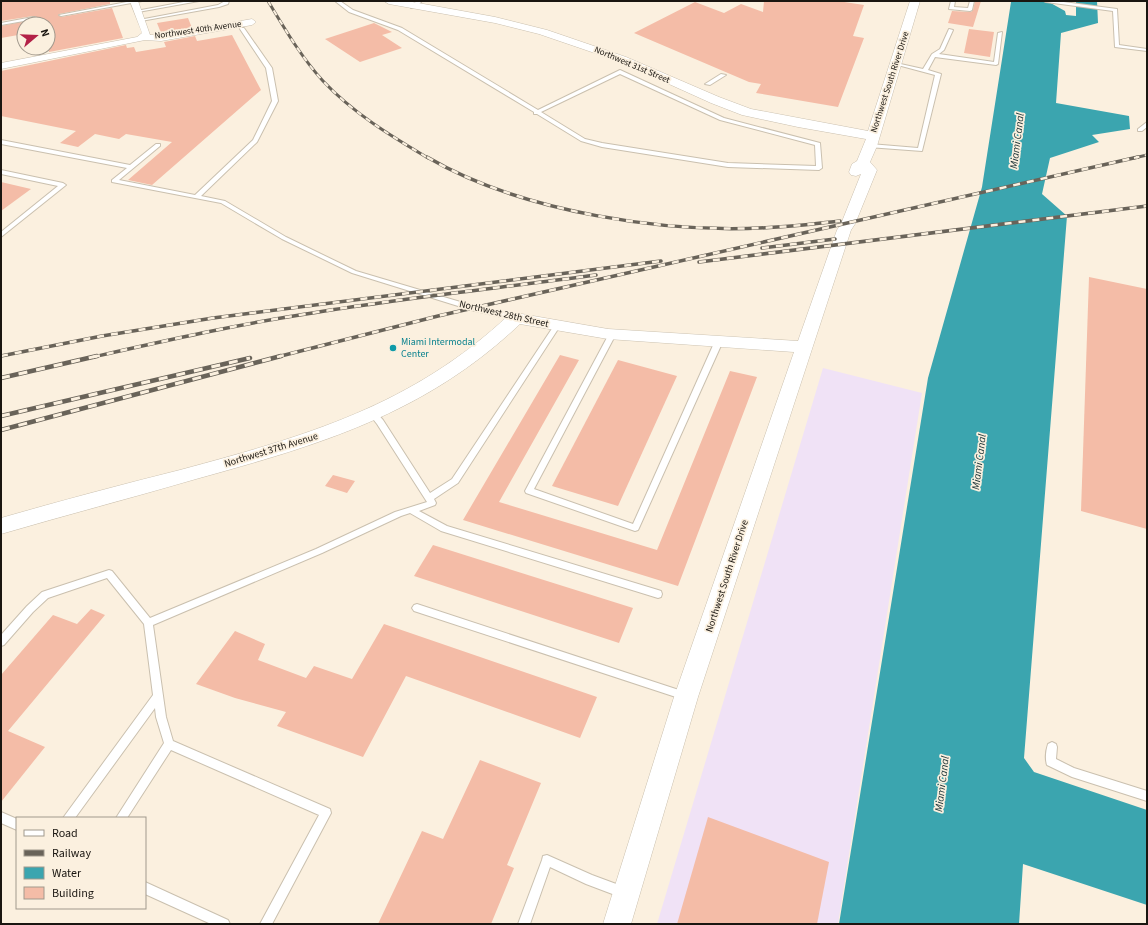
<svg xmlns="http://www.w3.org/2000/svg" width="1148" height="925" font-family="'Source Sans 3',sans-serif">
<rect width="100%" height="100%" fill="#fbf0df"/>
<polygon fill="#f0e2f6" points="823,368 922,393 838,924 657,924"/>
<polygon fill="#3ba5af" points="1017,1 1047,1 1065,11 1066,15 1076,16 1076,1 1097,1 1098,23 1061,33 1056,103 1129,116 1130,129 1092,135 1099,142 1050,158 1042,194 1067,216 1024,758 1034,772 1147,810 1147,905 1023,864 1019,924 839,924 928,378 982,187 1011,2"/>
<g fill="#f4bca7">
<polygon points="1,1 110,1 110,4 59,14 58,15 61,17 112,8 123,38 49,52 48,24 24,24 24,34 1,38 1,26 36,19 36,16 33,16 1,21"/>
<polygon points="764,1 838,1 864,5 853,36 864,38 838,107 756,93 761,84 749,82 634,33 695,2 724,13 741,4 763,12"/>
<polygon points="975,1 981,1 973,27 948,23 952,11 971,12 973,10"/>
<polygon points="188,18 192,28 161,33 157,23"/>
<polygon points="374,23 392,32 382,35 402,48 360,62 325,39"/>
<polygon points="969,29 994,32 990,57 964,53"/>
<polygon points="232,35 261,90 152,185 128,180 172,142 126,134 119,139 95,134 78,147 60,143 76,131 1,116 1,71 126,45 127,48 134,47 136,52 166,47 164,42 195,36 197,41"/>
<polygon points="1,182 31,189 1,211"/>
<polygon points="1089,277 1147,289 1147,529 1081,511"/>
<polygon points="560,355 579,360 499,502 657,550 730,371 757,377 678,586 463,520"/>
<polygon points="618,360 677,376 618,506 552,486"/>
<polygon points="333,475 355,481 347,493 325,486"/>
<polygon points="433,545 633,608 619,643 414,576"/>
<polygon points="91,609 105,615 8,731 45,747 1,802 1,675 53,615 77,624"/>
<polygon points="384,624 597,697 580,738 406,676 363,757 277,726 286,712 235,698 196,684 235,631 265,644 258,660 306,678 314,666 352,679"/>
<polygon points="480,760 541,783 507,865 514,868 491,924 378,924 422,831 443,839"/>
<polygon points="708,817 829,862 817,924 677,924"/>
</g>
<g fill="none" stroke-linecap="round" stroke-linejoin="round">
<defs>
<g id="service">
<polygon points="132,1 142,1 61,16 59,15"/>
<polygon points="189,1 199,1 138,12 136,11"/>
<polygon points="225,1 229,1 228,4 219,7 141,21 139,20 218,5"/>
<path d="M335 1H340L353 10 402 28 538 110 620 70 724 118 820 143 822 168 819 170 728 167 602 147 581 141 537 114H534V112L398 30 349 12ZM620 74 720 120 815 145 816 166 728 163 602 143 585 139 541 112Z"/>
<polygon points="417,1 422,1 415,8 411,8 411,6"/>
<polygon points="951,1 955,1 954,7 968,8 970,1 974,1 972,10 970,11 949,9"/>
<polygon points="1044,1 1056,1 1117,9 1119,45 1147,49 1147,51 1115,47 1113,11 1046,2"/>
<polygon points="33,17 35,17 35,19 1,25 1,23"/>
<polygon points="240,28 244,28 272,68 278,101 257,142 201,196 225,201 286,237 356,271 474,306 518,316 519,318 518,320 516,320 471,310 352,273 282,239 221,203 112,182 112,180 127,168 1,144 1,140 130,165 156,144 160,144 160,146 119,180 195,195 253,140 272,101 266,68 240,29"/>
<polygon points="949,29 953,30 944,50 939,54 994,62 998,33 1002,32 998,64 996,65 935,57 928,70 941,74 922,151 868,147 867,146 870,144 918,148 935,75 894,64 896,63 923,69 932,54 940,49"/>
<polygon points="721,74 726,75 710,85 705,84"/>
<polygon points="1147,122 1147,127 1142,131 1138,131 1138,129"/>
<polygon points="1,170 63,183 66,185 1,237 1,232 58,186 1,174"/>
<polygon points="555,324 557,324 560,326 458,483 434,499 436,503 435,505 419,511 447,526 658,590 661,591 662,594 661,597 658,598 441,531 410,513 401,516 322,553 153,625 166,717 173,741 330,809 331,813 272,924 260,924 319,815 171,750 127,818 116,818 164,743 156,717 155,708 75,818 63,818 153,695 144,624 107,578 48,598 33,612 4,645 1,646 1,635 27,606 42,592 109,570 112,571 150,618 316,549 395,512 427,502 377,424 369,414 370,412 376,412 383,420 430,493 452,479"/>
<polygon points="610,332 612,332 616,334 534,489 633,524 715,341 719,339 723,341 639,528 638,530 635,531 526,493 525,491"/>
<polygon points="417,604 685,692 688,693 690,696 688,699 685,700 414,611 412,608 414,605"/>
<path d="M1052 742 1056 744 1057 747 1056 759 1074 768 1147 791V801L1072 777 1047 765C1045 759 1046 750 1048 744Z"/>
<polygon points="1,812 17,819 17,830 1,823"/>
<polygon points="547,855 592,875 627,888 629,892 627,896 623,898 586,884 550,867 530,924 518,924 542,860 543,856"/>
<polygon points="145,882 228,920 230,924 211,924 145,894"/>
</g>
<polygon id="minor" points="130,1 138,1 150,35 161,35 252,19 256,22 252,25 161,41 145,40 1,69 1,63 137,37 142,33"/>
<path id="tertiary" d="M384 1H407L495 17 547 30 626 57 719 97 751 109 868 131 910 1H920L877 146 870 162 877 170 855 224 851 230 698 697 631 924H603L674 697 794 352 608 339 520 324C425 414 319 445 196 479 131 498 66 515 1 534V518C60 501 120 485 180 470 306 436 412 406 510 314L516 313 608 329 798 341 837 230 841 224 861 174 856 176 851 175 849 172 852 164 857 161 866 139 798 127 742 115 711 103 618 61 539 34 495 23 389 4Z"/>
</defs>
<use href="#service" stroke="#cac0af" stroke-width="2"/>
<use href="#minor" stroke="#cac0af" stroke-width="1"/>
<use href="#tertiary" stroke="#cac0af" stroke-width="1"/>
<use href="#service" fill="#fff" fill-rule="evenodd"/>
<use href="#minor" fill="#fff" fill-rule="evenodd"/>
<use href="#tertiary" fill="#fff" fill-rule="evenodd"/>
<defs>
<g id="rail-far2">
<path d="M268 1C285 29 301 57 323 81 353 113 391 136 428 158"/>
<polyline points="1134,158 1147,155"/>
</g>
<g id="rail-far1">
<path d="M427 157C521 212 668 235 777 227 798 226 819 223 840 221"/>
<polyline points="762,248 835,239"/>
<polyline points="699,262 1147,206"/>
<polyline points="1,356 102,336 213,318 661,261"/>
<path d="M93 357C164 341 234 325 306 314 402 298 499 288 596 275"/>
<polyline points="277,357 438,316 1138,157"/>
</g>
<g id="rail">
<polyline points="1,378 97,356"/>
<polyline points="1,416 250,358"/>
<polyline points="1,430 281,356"/>
</g>
</defs>
<use href="#rail-far2" stroke="#696359" stroke-width="3"/>
<use href="#rail-far1" stroke="#696359" stroke-width="3.5"/>
<use href="#rail" stroke="#696359" stroke-width="4.5"/>
<use href="#rail-far2" stroke="#fbf0df" stroke-width="2" stroke-dasharray="5.5" stroke-linecap="butt"/>
<use href="#rail-far1" stroke="#fbf0df" stroke-width="2.5" stroke-dasharray="7" stroke-linecap="butt"/>
<use href="#rail" stroke="#fbf0df" stroke-width="3" stroke-dasharray="9" stroke-linecap="butt"/>
</g>
<circle fill="#0f9aa8" stroke="#fbf0df" stroke-width="1.5" cx="393" cy="348" r="4"/>
<g text-anchor="middle" dominant-baseline="central" stroke-width="3.5" stroke-linejoin="round" paint-order="stroke">
<g font-size="9" fill="#1a1611" stroke="#fbf0df">
<text transform="translate(198 30) rotate(-8)">Northwest 40th Avenue</text>
<text transform="translate(632 65) rotate(23)">Northwest 31st Street</text>
<text transform="translate(890 82) rotate(-72)">Northwest South River Drive</text>
</g>
<g font-size="10" fill="#1a1611" stroke="#fbf0df">
<text transform="translate(504 314) rotate(13)">Northwest 28th Street</text>
<text transform="translate(271 450) rotate(-17)">Northwest 37th Avenue</text>
<text transform="translate(727 576) rotate(-72)">Northwest South River Drive</text>
</g>
<g font-size="10" fill="#0d838f" stroke="#fbf0df" text-anchor="start">
<text x="401" y="342">Miami Intermodal<tspan x="401" dy="12">Center</tspan></text>
</g>
<g font-size="11" font-style="italic" fill="#1f3639" stroke="#fbf0df">
<text transform="translate(1017 141) rotate(-83)">Miami Canal</text>
<text transform="translate(979 462) rotate(-83)">Miami Canal</text>
<text transform="translate(942 784) rotate(-83)">Miami Canal</text>
</g>
</g>
<rect width="1148" height="925" fill="none" stroke="#1a1611" stroke-width="4"/>
<rect x="16" y="817" width="130" height="92" fill="#fbf0df" stroke="#a1998d"/>
<rect x="24" y="830" width="20" height="6" fill="#ffffff" stroke="#a1998d"/>
<text x="52" y="837" font-size="12" fill="#1a1611">Road</text>
<rect x="24" y="850" width="20" height="6" fill="#696359" stroke="#a1998d"/>
<text x="52" y="857" font-size="12" fill="#1a1611">Railway</text>
<rect x="24" y="867" width="20" height="12" fill="#3ba5af" stroke="#a1998d"/>
<text x="52" y="877" font-size="12" fill="#1a1611">Water</text>
<rect x="24" y="887" width="20" height="12" fill="#f4bca7" stroke="#a1998d"/>
<text x="52" y="897" font-size="12" fill="#1a1611">Building</text>
<g transform="translate(36 36) rotate(71)"><circle r="19" fill="#fbf0df" stroke="#a1998d"/>
<path d="M0-3L7 15L0 10L-7 15Z" fill="#b32147"/>
<text y="-6" font-size="11" font-weight="bold" text-anchor="middle" fill="#1a1611">N</text>
</g>
</svg>
